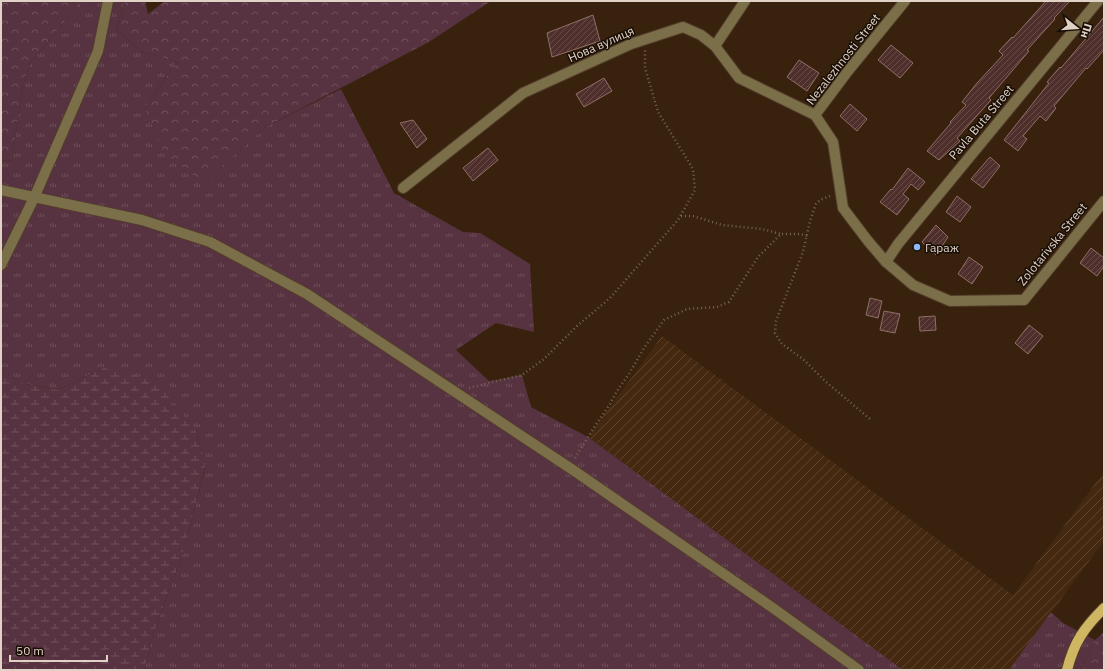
<svg xmlns="http://www.w3.org/2000/svg" width="1105" height="671" font-family="'IBM Plex Sans',sans-serif">
<defs>
<pattern id="industrial-furrows" width="10" height="10" patternUnits="userSpaceOnUse"><rect width="10" height="10" fill="#44280f"/><path d="M-1 1l2-2M0 10L10 0M9 11l2-2" fill="none" stroke="#5f4630"/></pattern>
<pattern id="grass-tufts" width="24" height="20" patternUnits="userSpaceOnUse"><rect width="24" height="20" fill="#573240"/><path d="M3 7l-1-3M5 7V3M7 7l1-3M15 17l-1-3M17 17v-4M19 17l1-3" fill="none" stroke="#6f4f5a"/></pattern>
<pattern id="forest-crowns" width="20" height="18" patternUnits="userSpaceOnUse"><rect width="20" height="18" fill="#573240"/><path d="M2 6a3 3 0 1 1 6 0M12 15a3 3 0 1 1 6 0" fill="none" stroke="#6f4f5a"/></pattern>
<pattern id="wetland-marsh" width="20" height="14" patternUnits="userSpaceOnUse"><rect width="20" height="14" fill="#573240"/><path d="M1 5h8M5 5V1M11 12h8M15 12V8" fill="none" stroke="#6f4f5a"/></pattern>
<pattern id="building-hatch" width="6" height="6" patternUnits="userSpaceOnUse"><rect width="6" height="6" fill="#4e2f2b"/><path d="M-1 1l2-2M0 6l6-6M5 7l2-2" fill="none" stroke="#674c48"/></pattern>
</defs>
<rect width="100%" height="100%" fill="#38220e"/>
<polygon fill="url(#industrial-furrows)" points="662,336 1013,595 1104,472 1104,541 1009,670 903,670 588,437"/>
<g fill="url(#grass-tufts)">
<polygon points="77,1 125,1 116,29 141,51 177,62 145,108 204,183 264,128 341,89 394,193 463,232 480,233 530,264 534,332 496,323 456,350 489,381 522,375 531,407 588,437 903,670 144,670 153,635 185,547 206,464 196,432 103,368 58,390 21,383 1,369 1,160 12,161 22,89 30,63 76,8"/>
<polygon points="1051,612 1063,623 1095,640 1080,670 1009,670"/>
</g>
<g fill="url(#forest-crowns)">
<polygon points="1,1 77,1 76,8 30,63 22,89 12,161 1,160"/>
<polygon points="125,1 145,1 148,14 165,1 491,1 429,42 264,128 204,183 163,153 145,108 177,62 141,51 116,29"/>
<polygon points="1104,632 1104,670 1080,670 1095,640"/>
</g>
<polygon fill="url(#wetland-marsh)" points="103,368 156,380 196,432 206,463 185,547 153,635 144,670 1,670 1,369 21,383 58,390"/>
<g fill="url(#building-hatch)" stroke="#916e68">
<polygon points="1046,1 1070,1 1054,18 1055,19 1027,50 1029,51 989,98 991,100 957,138 960,141 939,160 927,151 951,123 950,122 966,105 962,102 977,83 1003,55 999,51 1012,37 1013,38"/>
<polygon points="593,15 600,41 552,57 547,33"/>
<polygon points="1104,17 1104,50 1087,69 1086,68 1054,106 1056,108 1046,121 1040,116 1023,136 1027,139 1018,151 1004,140 1049,83 1047,82 1060,67 1061,68"/>
<polygon points="891,45 913,63 900,78 878,60"/>
<polygon points="799,60 819,73 807,91 787,77"/>
<polygon points="604,78 612,91 584,107 576,94"/>
<polygon points="850,104 867,119 857,131 840,116"/>
<polygon points="413,120 427,139 417,148 400,123"/>
<polygon points="488,148 498,160 473,181 463,168"/>
<polygon points="990,157 1000,166 983,188 971,179"/>
<polygon points="908,168 925,182 918,190 911,184 903,194 909,199 897,215 880,202 891,189 892,190"/>
<polygon points="957,196 971,207 960,222 946,212"/>
<polygon points="936,225 948,237 936,255 922,242"/>
<polygon points="1091,248 1104,258 1104,266 1097,276 1080,263"/>
<polygon points="969,257 983,267 972,284 958,274"/>
<polygon points="870,298 882,301 878,318 866,315"/>
<polygon points="884,311 900,314 895,333 880,330"/>
<polygon points="935,316 936,330 920,331 919,317"/>
<polygon points="1029,325 1043,336 1028,354 1015,343"/>
</g>
<g fill="none" stroke-linecap="round" stroke-linejoin="round">
<defs>
<g id="minor">
<polyline points="905,1 848,71 815,115 833,142 843,208 868,241 886,262 913,285 950,301 1024,300 1104,201"/>
<polyline points="715,46 745,1"/>
<polyline points="403,188 523,93 631,44 683,27 701,35 715,46 739,78 815,115"/>
<polyline points="1,190 142,220 210,242 307,294 573,470 773,608 859,670"/>
<polyline points="886,262 898,244 1098,1"/>
<polyline points="1,265 34,198 98,51 108,1"/>
</g>
<path id="major" d="M1067 670C1074 642 1084 628 1104 608"/>
</defs>
<use href="#minor" stroke="#533e2b" stroke-width="12"/>
<use href="#major" stroke="#533e2b" stroke-width="12"/>
<g stroke="#776453" stroke-width="2.5" stroke-dasharray="1 3" stroke-linecap="butt">
<polyline points="830,196 820,200 816,204 810,221 803,252 776,321 775,333 782,344 803,359 826,382 870,419"/>
<polyline points="681,216 693,216 722,225 762,229 781,234"/>
<polyline points="469,388 522,375 544,359 577,326 610,298 678,220 695,190 693,169 658,112 645,68 645,50"/>
<polyline points="575,458 595,426 610,404 617,391 629,374 644,348 664,320 687,309 717,307 729,302 758,257 781,234 801,234 807,236"/>
</g>
<use href="#minor" stroke="#7b6f49" stroke-width="10"/>
<use href="#major" stroke="#cfb663" stroke-width="10"/>
</g>
<circle fill="#8eb9fc" stroke="#180e06" stroke-width="1.5" cx="917" cy="247" r="4"/>
<g text-anchor="middle" dominant-baseline="central" stroke-width="3" stroke-linejoin="round" paint-order="stroke">
<g font-size="12" fill="#e1d2c6" stroke="#180e06">
<text transform="translate(601 44) rotate(-24)">Нова вулиця</text>
<text transform="translate(843 59) rotate(-52)">Nezalezhnosti Street</text>
<text transform="translate(981 122) rotate(-50)">Pavla Buta Street</text>
<text transform="translate(1052 244) rotate(-51)">Zolotarivska Street</text>
</g>
<g font-size="12" fill="#e1d2c6" stroke="#180e06" text-anchor="start">
<text x="925" y="247">Гараж</text>
</g>
</g>
<rect width="1105" height="671" fill="none" stroke="#e1d2c6" stroke-width="4"/>
<g transform="translate(1077 28) rotate(107)" stroke="#180e06" stroke-width="3" paint-order="stroke">
<path d="M0-3L7 15L0 10L-7 15Z" fill="#e1d2c6"/>
<text y="-6" font-size="11" font-weight="bold" text-anchor="middle" fill="#e1d2c6">Пн</text>
</g>
<path d="M10 655v6h97v-6" fill="none" stroke="#e1d2c6" stroke-width="2"/>
<text x="16" y="655" font-size="12" fill="#e1d2c6" stroke="#180e06" stroke-width="3" paint-order="stroke">50 m</text>
</svg>
